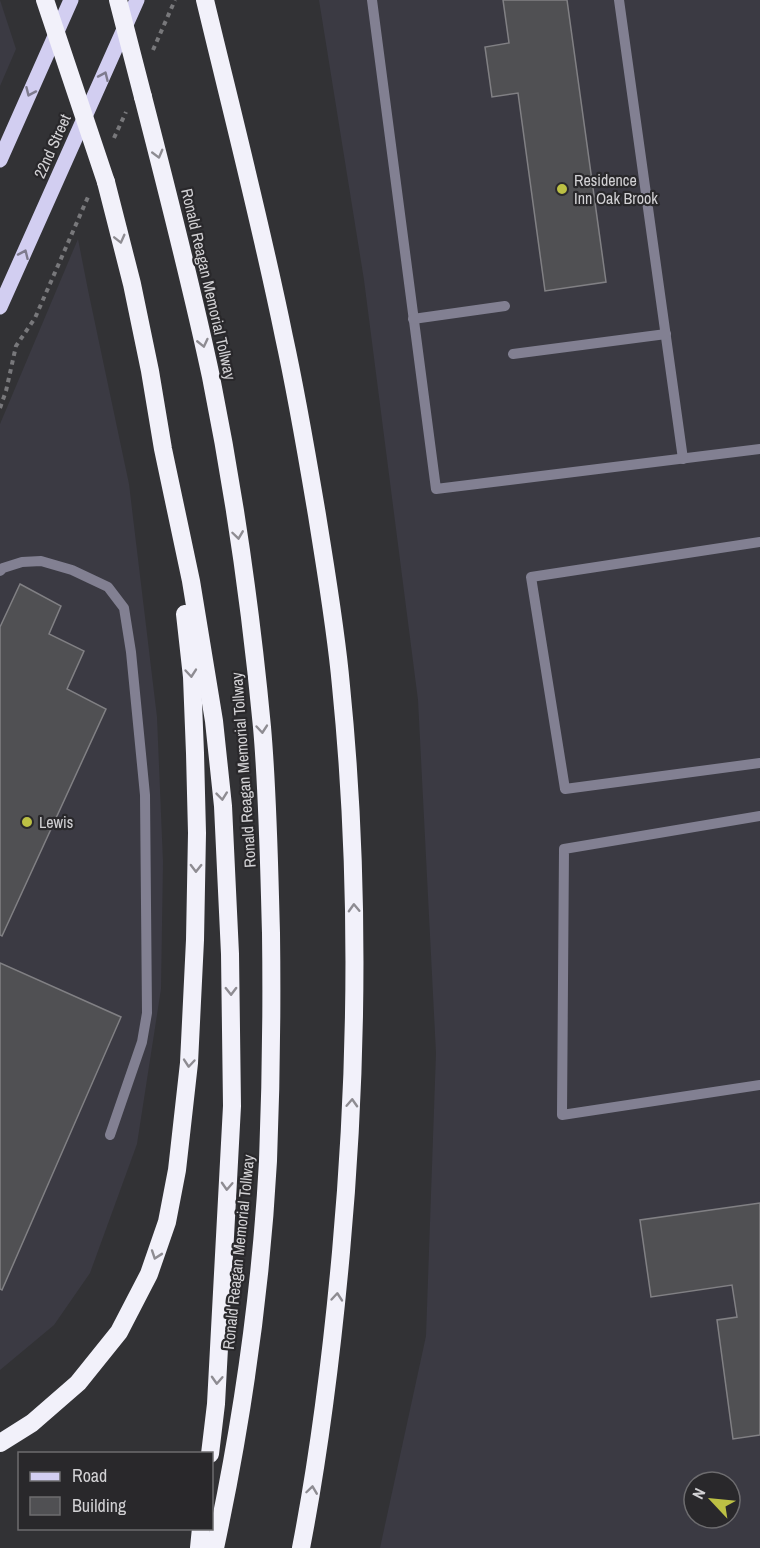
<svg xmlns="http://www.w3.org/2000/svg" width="760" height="1548" font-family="'Archivo Narrow',sans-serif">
<rect width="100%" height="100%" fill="#323235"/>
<g fill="#3b3a43" fill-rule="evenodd">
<polygon points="0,0 16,49 0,86"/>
<path d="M319 0H760V1548H380L426 1336 436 1053 418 700 364 280ZM694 1482H730V1518H694Z"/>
<polygon points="78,239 88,290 129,484 157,717 163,862 161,989 137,1144 90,1273 54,1325 0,1370 0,424"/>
</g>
<g fill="#505053" stroke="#818084" stroke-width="1.5">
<polygon points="503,0 567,0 606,282 545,291 518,93 492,97 485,47 509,43"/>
<polygon points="20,584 61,606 49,634 84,651 67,689 106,709 2,936 0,935 0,627"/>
<polygon points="0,963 121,1017 2,1290 0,1289"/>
<polygon points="760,1203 760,1435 733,1439 717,1320 737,1317 732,1285 651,1297 640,1220"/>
</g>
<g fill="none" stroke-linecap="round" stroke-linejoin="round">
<g stroke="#78787b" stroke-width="4" stroke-dasharray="4.5 4.5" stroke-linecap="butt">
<polyline points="153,50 175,0"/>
<polyline points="114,138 126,112"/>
<polyline points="0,408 6,391 16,346 35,318 88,197"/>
</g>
<g stroke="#828092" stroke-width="10">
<polyline points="372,0 436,489 760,449"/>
<polyline points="619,0 683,459"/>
<polyline points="413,319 505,306"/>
<polyline points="513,354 666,334"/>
<polyline points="760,542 531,577 565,789 760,763"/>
<polyline points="0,571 3,568 22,562 41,561 72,570 108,587 124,608 131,652 145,795 147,1013 142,1042 110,1135"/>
<polyline points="760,816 564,849 562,1115 760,1085"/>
</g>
<g stroke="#d2cef1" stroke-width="15">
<polyline points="0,160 71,0"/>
<polyline points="0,307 137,0"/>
</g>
<g stroke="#f2f1fa" stroke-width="18">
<path d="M205 0C232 112 261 224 284 337 297 396 307 456 317 515 326 572 336 629 341 686 360 875 358 1064 341 1252 332 1351 320 1450 301 1548"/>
<path d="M143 97C167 190 191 283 211 377 234 491 251 610 262 727 268 795 269 864 271 933 272 1009 271 1085 268 1161 261 1290 242 1422 215 1548"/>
<polyline points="106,182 132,284 150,371 163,449 191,581 214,721 223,806 230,954 232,1106 216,1404 210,1454"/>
<polyline points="0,1443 32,1423 78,1383 119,1332 149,1274 167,1222 177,1170 189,1063 195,940 197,833 195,753 192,677 185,614"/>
<polyline points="199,1548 201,1528"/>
</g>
<g stroke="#f2f1fa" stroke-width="18">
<polyline points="45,0 106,182"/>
<polyline points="118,0 143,97"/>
</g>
</g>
<defs><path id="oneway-chevron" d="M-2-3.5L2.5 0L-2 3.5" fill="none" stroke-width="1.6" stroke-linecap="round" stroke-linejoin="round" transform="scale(1.5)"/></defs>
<g stroke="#7e7b8e">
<use href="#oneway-chevron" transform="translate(104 76) rotate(-66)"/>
<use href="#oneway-chevron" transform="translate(30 92) rotate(114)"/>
<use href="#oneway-chevron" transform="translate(24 254) rotate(-66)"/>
</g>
<g stroke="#8e8c92">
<use href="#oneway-chevron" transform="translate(158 154) rotate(75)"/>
<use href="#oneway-chevron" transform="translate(120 239) rotate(76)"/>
<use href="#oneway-chevron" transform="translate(203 343) rotate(77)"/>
<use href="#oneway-chevron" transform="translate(238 535) rotate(82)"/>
<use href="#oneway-chevron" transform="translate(191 673) rotate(85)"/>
<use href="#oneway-chevron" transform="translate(262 729) rotate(85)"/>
<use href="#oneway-chevron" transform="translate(222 796) rotate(84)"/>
<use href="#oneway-chevron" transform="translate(196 868) rotate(91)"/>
<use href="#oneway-chevron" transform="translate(354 908) rotate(-92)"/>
<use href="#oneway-chevron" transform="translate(231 991) rotate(89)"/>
<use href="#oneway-chevron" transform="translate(189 1063) rotate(95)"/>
<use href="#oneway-chevron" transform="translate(352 1103) rotate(-87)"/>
<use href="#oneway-chevron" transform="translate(227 1186) rotate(93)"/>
<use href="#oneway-chevron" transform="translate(156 1255) rotate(109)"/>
<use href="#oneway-chevron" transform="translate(337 1297) rotate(-85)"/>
<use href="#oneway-chevron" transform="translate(217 1380) rotate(93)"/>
<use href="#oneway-chevron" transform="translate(312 1490) rotate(-82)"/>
</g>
<g fill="#bcc044" stroke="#29282b" stroke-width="2">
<circle cx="562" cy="189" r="6"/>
<circle cx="27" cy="822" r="6"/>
</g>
<g text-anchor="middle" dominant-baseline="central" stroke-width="4.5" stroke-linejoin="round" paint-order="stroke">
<g font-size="16" fill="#d2d1d4" stroke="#29282b">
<text transform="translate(52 146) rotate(-66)">22nd Street</text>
<text transform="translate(209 284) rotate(77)">Ronald Reagan Memorial Tollway</text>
<text transform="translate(243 770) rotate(-94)">Ronald Reagan Memorial Tollway</text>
<text transform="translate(238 1252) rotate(-84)">Ronald Reagan Memorial Tollway</text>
</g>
<g font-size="16" fill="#d2d1d4" stroke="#29282b" text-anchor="start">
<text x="574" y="180">Residence<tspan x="574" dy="18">Inn Oak Brook</tspan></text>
<text x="39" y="822">Lewis</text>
</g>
</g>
<rect x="18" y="1452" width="195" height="78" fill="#29282b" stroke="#6d6c6f" stroke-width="1.5"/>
<rect x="30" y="1472" width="30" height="9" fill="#d2cef1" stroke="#6d6c6f" stroke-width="1.5"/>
<text x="72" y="1482" font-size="18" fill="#d2d1d4">Road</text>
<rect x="30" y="1497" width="30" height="18" fill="#505053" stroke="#6d6c6f" stroke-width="1.5"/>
<text x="72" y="1512" font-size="18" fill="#d2d1d4">Building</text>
<g transform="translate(712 1500) rotate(296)"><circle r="28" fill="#29282b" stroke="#6d6c6f" stroke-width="1.5"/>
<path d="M0-4.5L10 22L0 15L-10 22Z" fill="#bcc044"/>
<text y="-9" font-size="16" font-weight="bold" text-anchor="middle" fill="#d2d1d4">N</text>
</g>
</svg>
